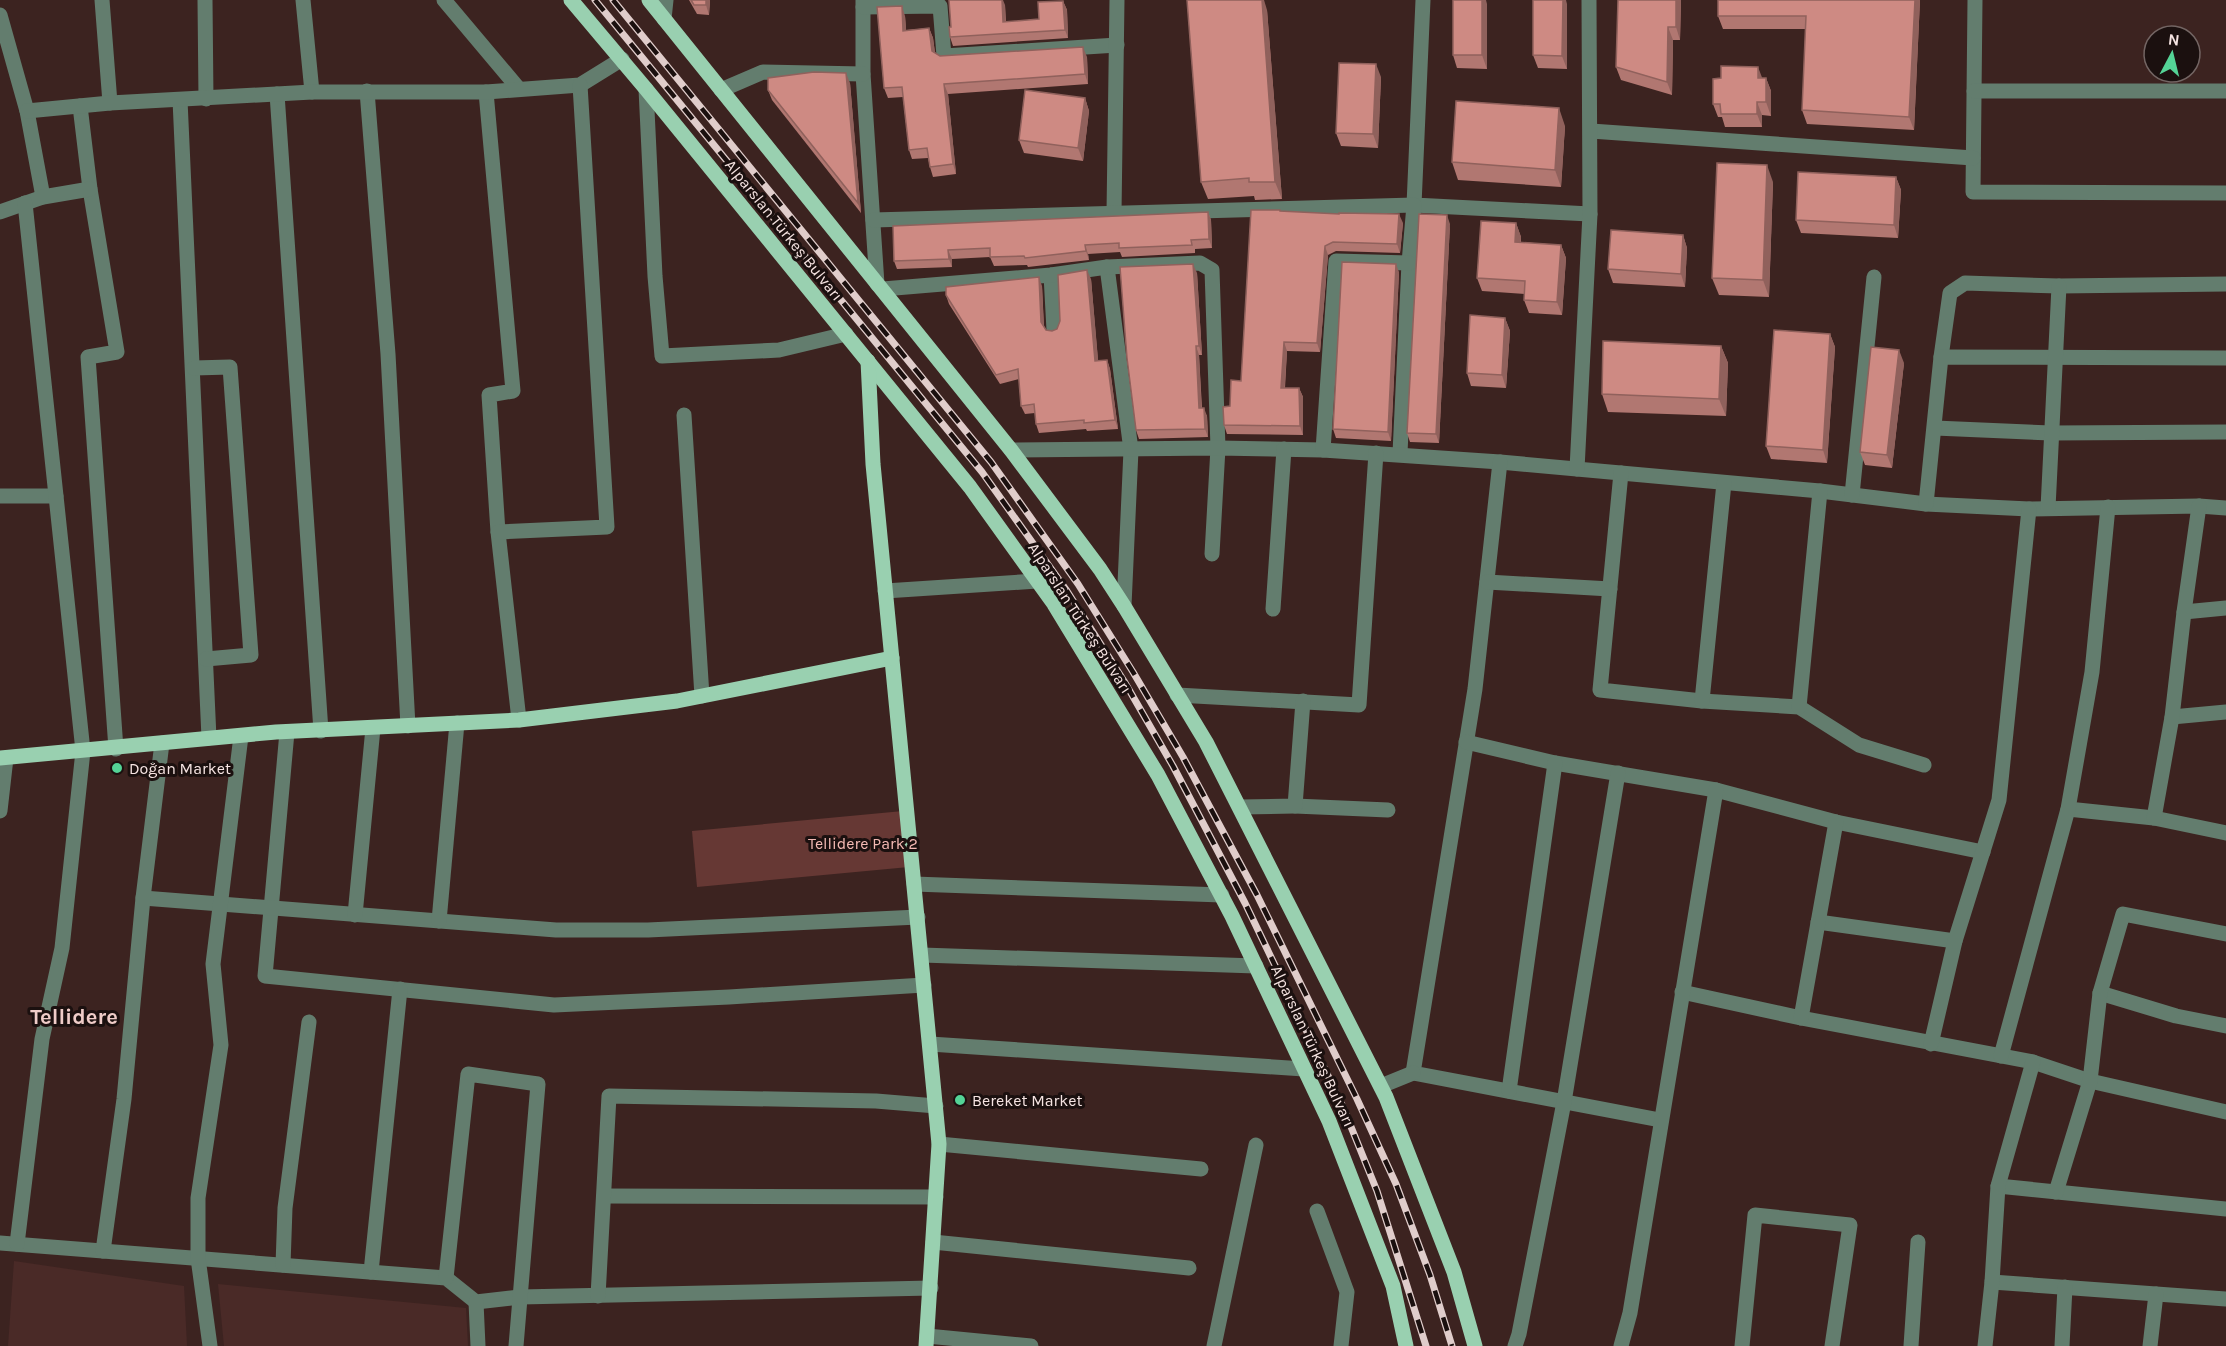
<svg xmlns="http://www.w3.org/2000/svg" width="2226" height="1346" font-family="Karla,sans-serif">
<rect width="100%" height="100%" fill="#3c2320"/>
<g fill="#4a2a27">
<polygon points="14,1261 184,1286 187,1346 8,1346"/>
<polygon points="218,1284 466,1308 468,1346 224,1346"/>
</g>
<polygon fill="#663834" points="903,811 909,867 697,887 692,831"/>
<g fill="none" stroke-linecap="round" stroke-linejoin="round">
<g stroke="#637d6e" stroke-width="15">
<polyline points="102,0 110,103"/>
<polyline points="205,0 206,99"/>
<polyline points="303,0 312,92"/>
<polyline points="444,0 519,89"/>
<polyline points="863,0 863,74 877,284"/>
<polyline points="1423,0 1414,205 1590,214"/>
<polyline points="1975,0 1973,192 2226,193"/>
<polyline points="863,7 940,6 944,56 1117,45"/>
<polyline points="0,15 27,111 43,197"/>
<polyline points="664,19 666,0"/>
<polyline points="646,89 655,276 662,356 779,350 846,334"/>
<polyline points="721,90 763,72 863,74"/>
<polyline points="367,91 388,354 408,726"/>
<polyline points="1974,91 2226,91"/>
<polyline points="486,92 513,391 489,395 498,532 519,720"/>
<polyline points="277,94 321,731"/>
<polyline points="180,100 209,738"/>
<polyline points="80,106 90,189 117,352 88,357 116,749"/>
<polyline points="27,111 110,103 312,92 486,92 580,85 622,59"/>
<polyline points="1591,131 1973,158"/>
<polyline points="0,212 43,197 90,189"/>
<polyline points="1114,213 1117,0"/>
<polyline points="873,220 1414,205 1409,263 1400,453"/>
<polyline points="1107,267 1131,450 1124,606"/>
<polyline points="1051,275 1054,330"/>
<polyline points="883,289 1051,275 1107,267 1200,263 1212,270 1218,448 1212,554"/>
<polyline points="1941,357 1950,293 1965,283 2059,286 2226,284"/>
<polyline points="194,368 230,367 251,655 206,659"/>
<polyline points="684,415 702,696"/>
<polyline points="1935,428 2051,433 2226,432"/>
<polyline points="1011,450 1218,448 1323,450 1500,462 1820,491 1926,504 2029,509 2199,506 2226,508"/>
<polyline points="1323,450 1336,261 1409,263"/>
<polyline points="1500,462 1475,689 1413,1073 1660,1120"/>
<polyline points="1577,469 1590,214 1589,0"/>
<polyline points="1621,473 1600,690 1702,701 1799,707 1859,745 1924,765"/>
<polyline points="1852,495 1874,277"/>
<polyline points="0,496 56,496"/>
<polyline points="1926,504 1941,357 2226,358"/>
<polyline points="2048,508 2059,286"/>
<polyline points="498,532 607,527 580,85"/>
<polyline points="1487,582 1610,589"/>
<polyline points="885,591 1037,581"/>
<polyline points="1273,609 1284,449"/>
<polyline points="2184,612 2226,608"/>
<polyline points="1177,695 1359,705 1376,453"/>
<polyline points="1702,701 1724,483"/>
<polyline points="1799,707 1820,491"/>
<polyline points="2172,717 2226,712"/>
<polyline points="287,732 265,976 554,1005 729,997 924,985"/>
<polyline points="1466,742 1555,763 1716,790 1836,822 1983,852"/>
<polyline points="1295,806 1388,810"/>
<polyline points="1240,807 1295,806 1303,701"/>
<polyline points="2068,809 2154,818 2226,833"/>
<polyline points="0,811 6,758"/>
<polyline points="2154,818 2172,717 2184,612 2199,506"/>
<polyline points="914,884 1222,895"/>
<polyline points="143,898 556,930 648,930 918,917"/>
<polyline points="355,915 373,728"/>
<polyline points="439,921 457,723"/>
<polyline points="1818,922 1955,941"/>
<polyline points="922,955 1256,966"/>
<polyline points="1682,992 1801,1018 2033,1062 2090,1081 2226,1112"/>
<polyline points="2100,993 2176,1016 2226,1026"/>
<polyline points="1801,1018 1836,822"/>
<polyline points="930,1044 1304,1069"/>
<polyline points="1931,1044 1955,941 1999,800 2029,509"/>
<polyline points="2001,1056 2068,809 2092,672 2108,507"/>
<polyline points="1381,1086 1413,1073"/>
<polyline points="1509,1091 1555,763"/>
<polyline points="939,1144 1201,1169"/>
<polyline points="1998,1186 2226,1209"/>
<polyline points="2056,1192 2090,1081 2100,993 2123,914 2226,934"/>
<polyline points="604,1196 936,1197"/>
<polyline points="1317,1211 1347,1292 1341,1346"/>
<polyline points="933,1242 1189,1268"/>
<polyline points="0,1243 446,1278 476,1302 520,1297 931,1288"/>
<polyline points="17,1244 42,1039 62,948 83,751 25,203"/>
<polyline points="103,1251 124,1099 143,898 162,743"/>
<polyline points="283,1265 285,1208 309,1022"/>
<polyline points="371,1272 400,989"/>
<polyline points="446,1278 468,1074 538,1084 516,1346"/>
<polyline points="1992,1282 2226,1299"/>
<polyline points="598,1296 609,1096 876,1101 936,1106"/>
<polyline points="476,1302 478,1346"/>
<polyline points="927,1336 1031,1346"/>
<polyline points="210,1346 198,1258 198,1198 221,1045 213,964 241,736"/>
<polyline points="1214,1346 1256,1145"/>
<polyline points="1515,1346 1519,1334 1564,1102 1618,773"/>
<polyline points="1621,1346 1630,1313 1716,790"/>
<polyline points="1742,1346 1755,1215 1850,1225 1832,1346"/>
<polyline points="1911,1346 1918,1242"/>
<polyline points="1985,1346 1992,1282 1998,1186 2033,1062"/>
<polyline points="2062,1346 2065,1287"/>
<polyline points="2150,1346 2156,1294"/>
</g>
<g stroke="#99d0b0" stroke-width="15">
<polyline points="571,0 646,89 970,487 1054,604 1158,775 1232,916 1329,1121 1393,1286 1406,1346"/>
<polyline points="649,0 1011,450 1100,569 1124,606 1206,742 1386,1097 1454,1272 1475,1346"/>
<polyline points="868,361 873,464 939,1144 926,1346"/>
<polyline points="0,758 276,732 519,720 677,701 892,658"/>
</g>
<defs>
<g id="rail">
<polyline points="595,0 982,472 1067,591 1124,681 1173,766 1245,903 1343,1107 1377,1191 1426,1346"/>
<polyline points="613,0 991,462 1078,584 1133,672 1183,757 1257,895 1357,1099 1396,1184 1430,1275 1452,1346"/>
</g>
</defs>
<use href="#rail" stroke="#e0cdcb" stroke-width="7"/>
<use href="#rail" stroke="#1b100f" stroke-width="4.5" stroke-dasharray="14" stroke-linecap="butt"/>
</g>
<g fill="#b17771">
<polygon points="689,0 710,0 709,15 697,14"/>
<polygon points="1618,0 1681,0 1680,40 1673,40 1672,95 1621,80 1616,67"/>
<polygon points="1920,0 1914,130 1807,124 1802,110 1806,29 1723,29 1718,16"/>
<polygon points="1063,1 1067,10 1068,38 953,46 950,37 951,27 1005,5 1006,22 1039,19"/>
<polygon points="1487,4 1487,69 1457,68 1453,55"/>
<polygon points="1567,4 1567,69 1538,68 1533,55"/>
<polygon points="1267,10 1282,199 1255,200 1254,196 1208,199 1201,182"/>
<polygon points="905,16 906,30 929,28 933,38 935,53 940,56 1087,57 1088,84 948,94 956,174 933,177 930,167 928,158 912,159 909,150 903,97 888,98 884,88"/>
<polygon points="1381,77 1378,148 1341,146 1336,133"/>
<polygon points="1762,78 1766,78 1771,91 1771,116 1762,115 1762,127 1725,127 1722,117 1718,117 1713,104"/>
<polygon points="850,83 861,213 772,100 768,90"/>
<polygon points="1085,98 1089,111 1083,161 1024,153 1019,140"/>
<polygon points="1565,126 1561,187 1458,180 1452,162"/>
<polygon points="1896,177 1901,190 1898,238 1801,233 1796,220"/>
<polygon points="1773,182 1769,297 1719,295 1712,278"/>
<polygon points="1281,211 1403,223 1400,253 1336,251 1328,255 1320,352 1287,351 1285,388 1299,388 1303,397 1303,435 1227,434 1224,425 1230,406 1241,381"/>
<polygon points="1208,212 1211,220 1212,248 1195,249 1195,253 1122,257 1120,252 1088,254 1089,260 1028,267 1027,265 994,266 990,257 952,259 952,267 897,269 894,261 893,226"/>
<polygon points="1516,223 1521,237 1521,242 1561,245 1566,258 1562,315 1529,313 1524,300 1525,294 1482,291 1477,278"/>
<polygon points="1450,224 1439,443 1410,442 1407,433"/>
<polygon points="1683,235 1687,248 1685,287 1613,283 1608,269"/>
<polygon points="1399,272 1391,441 1336,438 1333,429"/>
<polygon points="1197,273 1202,355 1199,355 1202,408 1207,416 1208,437 1139,439 1136,430"/>
<polygon points="1091,279 1098,361 1107,360 1110,369 1118,429 1087,431 1086,429 1039,433 1036,424 1035,413 1025,414 1021,406 1019,379 1000,384 949,304 946,295 1042,286 1044,327 1046,330 1052,331 1057,329"/>
<polygon points="1505,318 1510,331 1506,388 1471,386 1467,373"/>
<polygon points="1830,334 1835,347 1827,463 1771,459 1766,446"/>
<polygon points="1721,346 1728,363 1726,416 1608,412 1602,394"/>
<polygon points="1904,363 1892,468 1865,465 1860,452"/>
</g>
<g fill="#90615c">
<polygon points="706,0 710,0 709,15 706,5"/>
<polygon points="1002,0 1003,0 1005,5 1006,31 1003,22"/>
<polygon points="1262,0 1264,0 1267,10 1282,199 1275,182"/>
<polygon points="1482,0 1486,0 1487,4 1487,69 1482,55"/>
<polygon points="1563,0 1566,0 1567,4 1567,69 1562,56"/>
<polygon points="1676,0 1681,0 1680,40 1676,27"/>
<polygon points="1915,0 1920,0 1914,130 1909,117"/>
<polygon points="1063,1 1067,10 1068,38 1065,30"/>
<polygon points="902,6 905,16 907,40 903,31"/>
<polygon points="1668,27 1673,40 1672,95 1667,82"/>
<polygon points="929,28 933,38 936,61 932,51"/>
<polygon points="1083,47 1087,57 1088,84 1085,74"/>
<polygon points="1376,64 1381,77 1378,148 1373,134"/>
<polygon points="1758,67 1763,80 1758,78"/>
<polygon points="846,73 850,83 861,213 858,203"/>
<polygon points="1766,78 1771,91 1771,116 1766,102"/>
<polygon points="944,84 948,94 956,174 953,164"/>
<polygon points="1085,98 1089,111 1083,161 1078,148"/>
<polygon points="1757,102 1762,115 1762,127 1757,114"/>
<polygon points="1559,108 1565,126 1561,187 1555,170"/>
<polygon points="1767,165 1773,182 1769,297 1763,280"/>
<polygon points="1896,177 1901,190 1898,238 1894,225"/>
<polygon points="1208,212 1211,220 1212,248 1209,239"/>
<polygon points="1399,214 1403,223 1400,253 1397,244"/>
<polygon points="1447,215 1450,224 1439,443 1436,434"/>
<polygon points="1516,223 1521,237 1520,255 1515,242"/>
<polygon points="1683,235 1687,248 1685,287 1681,274"/>
<polygon points="1085,245 1088,254 1089,260 1086,251"/>
<polygon points="1561,245 1566,258 1562,315 1557,302"/>
<polygon points="1325,246 1328,255 1320,352 1317,343"/>
<polygon points="948,250 952,259 952,267 949,259"/>
<polygon points="1193,264 1197,273 1202,355 1199,346"/>
<polygon points="1396,264 1399,272 1391,441 1388,432"/>
<polygon points="1087,270 1091,279 1099,370 1095,361"/>
<polygon points="1039,277 1042,286 1044,331 1041,322"/>
<polygon points="1505,318 1510,331 1506,388 1502,375"/>
<polygon points="1830,334 1835,347 1827,463 1823,450"/>
<polygon points="1284,342 1287,351 1284,397 1281,388"/>
<polygon points="1196,346 1199,355 1202,417 1199,408"/>
<polygon points="1721,346 1728,363 1726,416 1719,399"/>
<polygon points="1899,350 1904,363 1892,468 1887,455"/>
<polygon points="1107,360 1110,369 1118,429 1115,420"/>
<polygon points="1299,388 1303,397 1303,435 1300,426"/>
<polygon points="1204,408 1207,416 1208,437 1205,429"/>
</g>
<g fill="#ce8a83" stroke="#90615c" stroke-width="1.5">
<polygon points="691,0 706,0 706,5 694,5"/>
<polygon points="949,0 1002,0 1003,22 1039,19 1038,2 1063,1 1065,30 950,37 949,27 951,27"/>
<polygon points="1187,0 1262,0 1275,182 1249,182 1249,178 1201,182"/>
<rect x="1453" y="0" width="29" height="55"/>
<polygon points="1533,0 1563,0 1562,56 1533,55"/>
<polygon points="1618,0 1676,0 1676,27 1668,27 1667,82 1616,67"/>
<polygon points="1718,0 1915,0 1909,117 1802,110 1806,16 1718,16"/>
<polygon points="902,6 903,31 929,28 932,51 940,56 1083,47 1085,74 944,84 953,164 930,167 927,148 909,150 902,87 884,88 877,7"/>
<polygon points="1339,63 1376,64 1373,134 1336,133"/>
<polygon points="1721,66 1758,67 1758,78 1766,78 1766,102 1757,102 1757,114 1721,114 1720,104 1713,104 1713,79 1721,78"/>
<polygon points="814,72 846,73 858,203 768,90 768,78"/>
<polygon points="1025,90 1085,98 1078,148 1019,140"/>
<polygon points="1456,101 1559,108 1555,170 1452,162"/>
<polygon points="1717,163 1767,165 1763,280 1712,278"/>
<polygon points="1798,172 1896,177 1894,225 1796,220"/>
<polygon points="1251,210 1280,210 1280,211 1339,214 1339,213 1399,214 1397,244 1333,242 1325,246 1317,343 1284,342 1281,388 1299,388 1300,426 1224,425 1223,407 1230,406 1231,380 1241,381"/>
<polygon points="1208,212 1209,239 1191,240 1192,245 1119,248 1119,243 1085,245 1086,251 1025,258 1024,256 990,257 990,248 948,250 949,259 894,261 893,226"/>
<polygon points="1419,214 1447,215 1436,434 1407,433"/>
<polygon points="1481,221 1516,223 1515,242 1561,245 1557,302 1524,300 1525,281 1477,278"/>
<polygon points="1611,230 1683,235 1681,274 1608,269"/>
<polygon points="1342,262 1396,264 1388,432 1333,429"/>
<polygon points="1193,264 1199,346 1196,346 1199,408 1204,408 1205,429 1136,430 1127,358 1120,267"/>
<polygon points="1087,270 1095,361 1107,360 1115,420 1084,423 1084,420 1036,424 1034,404 1021,406 1018,369 996,375 946,295 946,287 1039,277 1041,322 1046,330 1052,331 1057,329 1060,321 1058,275"/>
<polygon points="1470,315 1505,318 1502,375 1467,373"/>
<polygon points="1774,330 1830,334 1823,450 1766,446"/>
<polygon points="1603,341 1721,346 1719,399 1602,394"/>
<polygon points="1871,347 1899,350 1887,455 1860,452"/>
</g>
<g fill="#54d396" stroke="#1b100f" stroke-width="2">
<circle cx="117" cy="768" r="6"/>
<circle cx="960" cy="1100" r="6"/>
</g>
<g text-anchor="middle" dominant-baseline="central" stroke-width="6" stroke-linejoin="round" paint-order="stroke">
<g font-size="16" fill="#f6e4e2" stroke="#1b100f">
<text transform="translate(784 230) rotate(51)">Alparslan Türkeş Bulvarı</text>
<text transform="translate(1080 618) rotate(57)">Alparslan Türkeş Bulvarı</text>
<text transform="translate(1313 1046) rotate(65)">Alparslan Türkeş Bulvarı</text>
</g>
<g font-size="16" fill="#f6e4e2" stroke="#1b100f" text-anchor="start">
<text x="129" y="768">Doğan Market</text>
<text x="972" y="1100">Bereket Market</text>
</g>
<g font-size="16" fill="#f5bab4" stroke="#1b100f">
<text x="863" y="843">Tellidere Park 2</text>
</g>
<g font-size="22" font-weight="bold" fill="#efccc8" stroke="#1b100f">
<text x="74" y="1017">Tellidere</text>
</g>
</g>
<g transform="translate(2172 54) rotate(7)"><circle r="28" fill="#1b100f" stroke="#736563" stroke-width="1.5"/>
<path d="M0-4.5L10 22L0 15L-10 22Z" fill="#54d396"/>
<text y="-9" font-size="16" font-weight="bold" text-anchor="middle" fill="#f6e4e2">N</text>
</g>
</svg>
